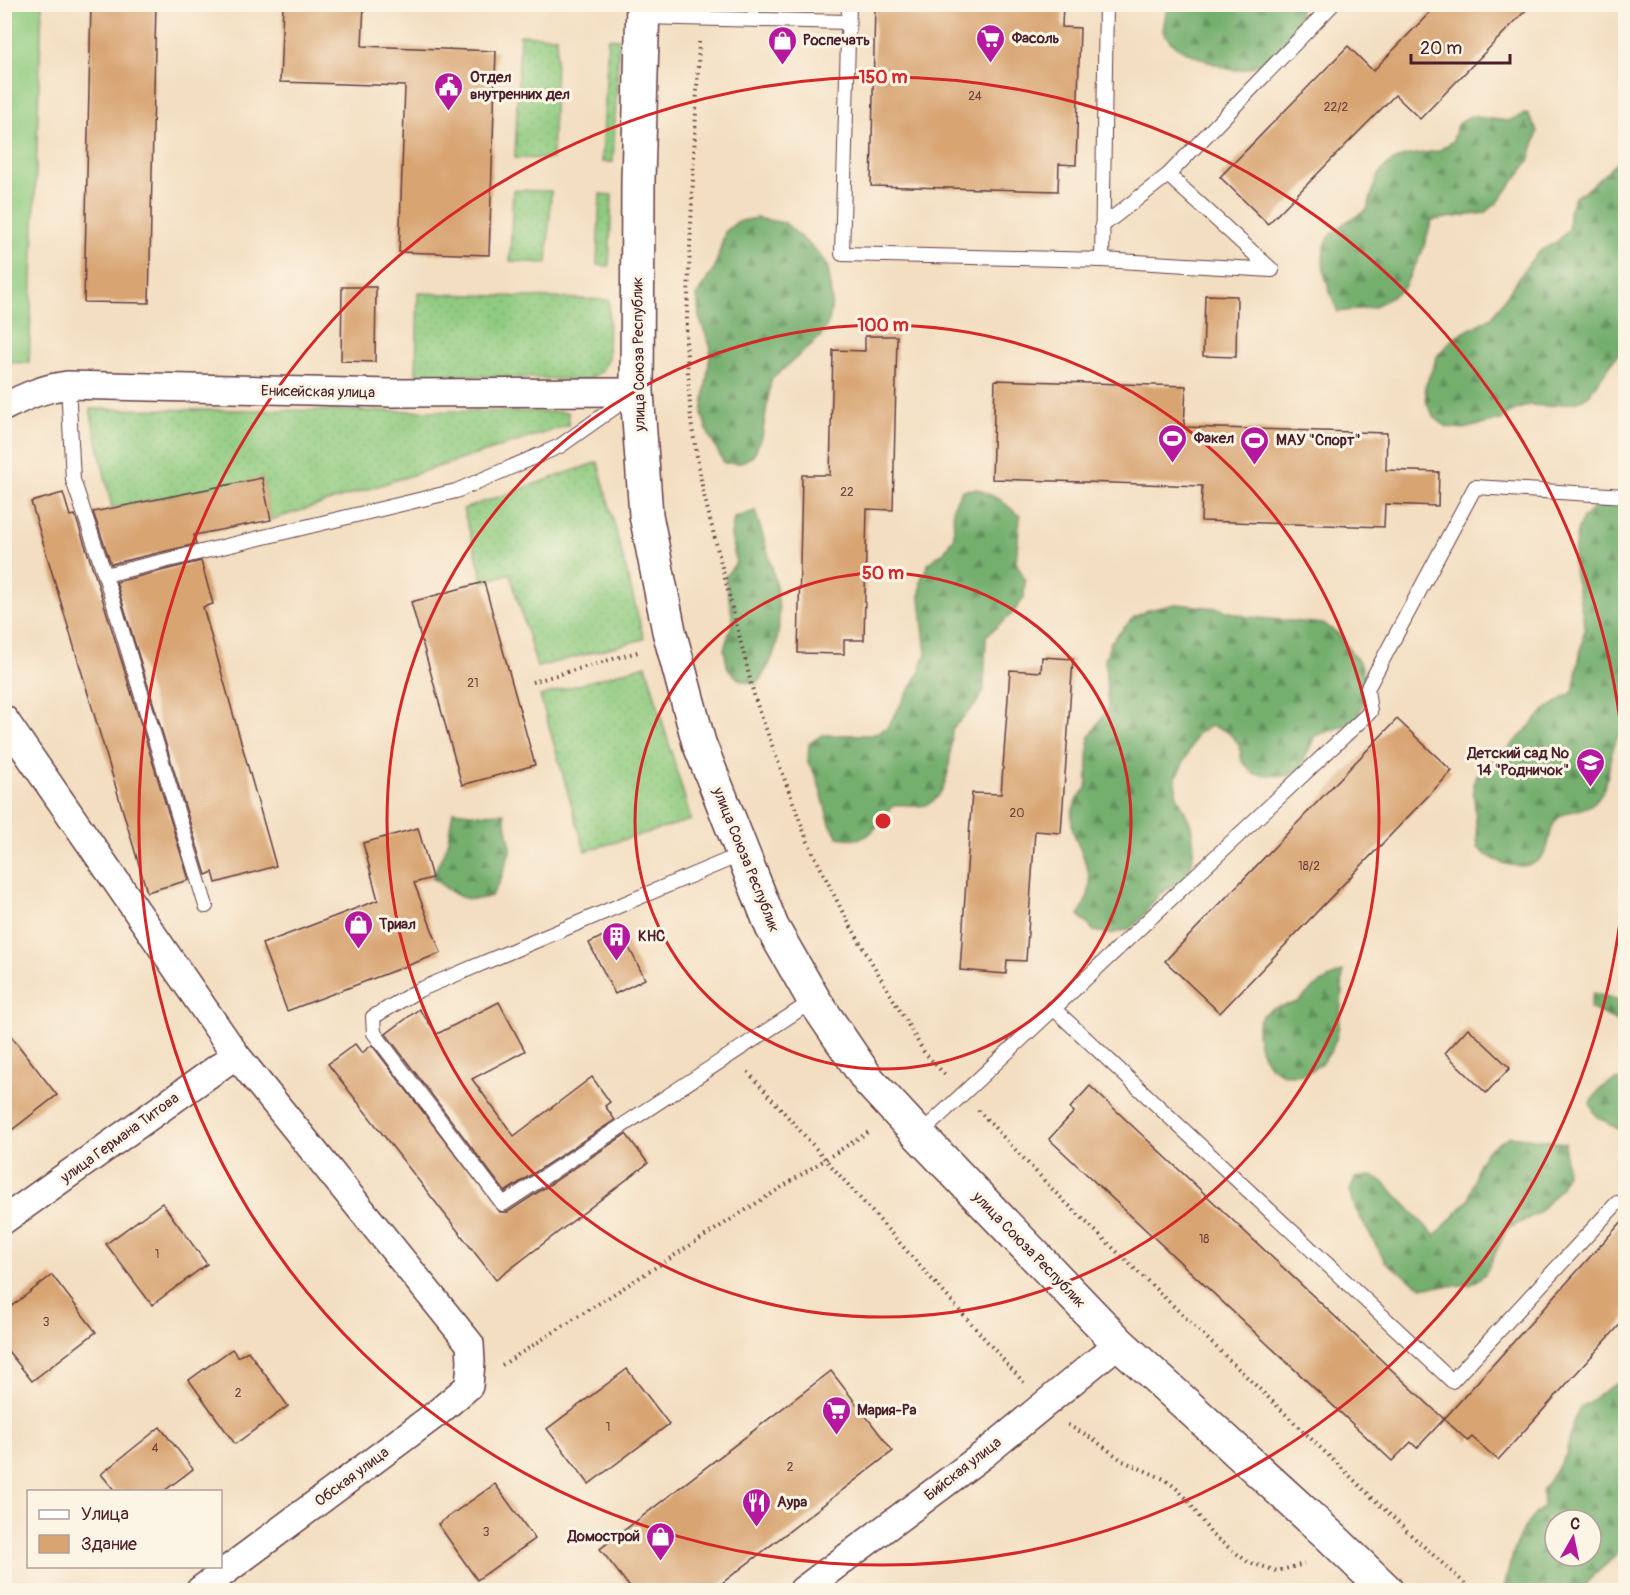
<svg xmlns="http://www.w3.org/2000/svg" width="1630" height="1595" font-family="Pangolin,sans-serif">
<defs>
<pattern id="grass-dots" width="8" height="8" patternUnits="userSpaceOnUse" patternTransform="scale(1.5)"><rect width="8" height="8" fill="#90cb80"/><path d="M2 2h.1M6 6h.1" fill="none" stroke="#7eae6f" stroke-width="1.8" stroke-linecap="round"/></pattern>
<pattern id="forest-firs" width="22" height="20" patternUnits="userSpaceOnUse" patternTransform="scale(1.5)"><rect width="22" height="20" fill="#74af6e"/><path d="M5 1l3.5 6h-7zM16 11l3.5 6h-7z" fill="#618e5b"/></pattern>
</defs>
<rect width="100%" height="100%" fill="#fcf5e5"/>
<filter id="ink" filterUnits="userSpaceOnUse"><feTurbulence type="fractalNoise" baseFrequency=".0167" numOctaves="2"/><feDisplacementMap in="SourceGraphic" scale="12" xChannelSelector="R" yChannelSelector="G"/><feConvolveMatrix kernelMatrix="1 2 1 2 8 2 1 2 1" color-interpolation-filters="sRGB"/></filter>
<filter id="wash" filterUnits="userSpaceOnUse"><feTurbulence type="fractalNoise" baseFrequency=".008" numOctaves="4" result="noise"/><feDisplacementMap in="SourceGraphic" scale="24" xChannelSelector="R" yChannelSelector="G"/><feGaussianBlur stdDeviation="1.35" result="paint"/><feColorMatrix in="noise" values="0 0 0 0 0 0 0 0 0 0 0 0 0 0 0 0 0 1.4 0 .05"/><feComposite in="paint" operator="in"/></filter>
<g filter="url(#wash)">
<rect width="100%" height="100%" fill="#f3dec1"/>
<g fill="url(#grass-dots)" stroke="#6d7556" stroke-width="1.5">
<polygon points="520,35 557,37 552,159 515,158"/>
<polygon points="608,38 619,39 613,162 602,162"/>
<polygon points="513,190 551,191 547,263 510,261"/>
<polygon points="600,194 612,195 609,266 597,265"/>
<polygon points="418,293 609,300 608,359 601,372 587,380 416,374"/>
<polygon points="90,409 568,412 569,425 271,520 262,479 112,508"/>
<polygon points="598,462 644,639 537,667 510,573 484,582 463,509"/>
<polygon points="646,665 691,820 585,851 540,696"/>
</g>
<g fill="url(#forest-firs)" stroke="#5f674c" stroke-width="1.5" fill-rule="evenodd">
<path d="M1173 5 1301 4C1300 34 1264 72 1234 70 1224 69 1178 50 1171 42 1168 39 1165 34 1163 31L1166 12Z"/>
<path d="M1527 113 1538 131 1529 161 1498 202 1485 213 1432 220 1422 252 1403 289 1374 307 1338 312C1327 287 1311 249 1338 228 1347 221 1358 215 1367 210L1378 175 1388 164 1404 156 1438 151 1453 141 1457 125 1469 116 1508 121Z"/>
<polygon points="1625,155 1625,344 1588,396 1576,402 1548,406 1529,405 1513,411 1501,420 1463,429 1447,427 1435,418 1427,404 1425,387 1438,355 1455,337 1492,317 1530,262 1540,251 1558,241 1569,229 1569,212 1575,197 1589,188"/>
<polygon points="756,218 785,223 819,254 828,268 832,302 829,322 820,337 771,380 762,437 753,456 740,463 724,463 708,433 702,414 711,348 699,317 697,295 715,267 725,232 737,222"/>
<path d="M977 489 999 499 1020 516 1016 562 1025 580 1024 598 1013 613 986 636 984 690 976 704 952 729C951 751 951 807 917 806 907 805 897 802 890 809 887 812 884 817 881 820 868 840 861 841 838 837L830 824 817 778 808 762 809 744 822 735H872L887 728 920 672 926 653 920 598 921 579 929 563 945 551 954 536 953 507 962 490Z"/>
<path d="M1625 499V725C1622 730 1619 735 1616 740 1607 760 1611 790 1592 804 1583 811 1567 810 1558 818 1549 827 1551 837 1547 848 1534 878 1496 865 1478 848L1473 784 1481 769 1507 750 1544 711 1573 692 1585 627 1573 564 1577 532 1583 518 1595 507 1608 500Z"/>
<path d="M755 511C772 566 799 635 756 684L740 680 728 669 724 649 733 621 725 577 736 563 731 535 734 518Z"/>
<path d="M1176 604 1217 608 1248 617 1323 624 1339 634 1362 667 1367 689 1357 721 1315 736 1301 767 1289 776 1254 774 1242 761 1239 744 1227 731 1210 726 1197 734 1176 778V793L1191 825 1194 846 1192 862 1185 879 1159 894 1140 920 1129 929 1110 934 1094 931 1079 915C1083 906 1091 894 1090 884 1089 846 1051 825 1087 787L1089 738 1108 708 1105 659 1111 642 1133 618 1148 610Z"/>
<path d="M453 811 480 814 504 813 511 848 500 882 491 896C462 905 455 894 432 878L447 845Z"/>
<path d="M1343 971C1342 989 1341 1024 1336 1039 1322 1083 1267 1091 1258 1040 1256 1034 1257 1023 1261 1018 1270 1005 1285 1007 1298 1002 1303 999 1307 993 1312 989 1321 982 1333 977 1343 971Z"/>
<polygon points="1593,993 1625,1001 1625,1025 1590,1008"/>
<polygon points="1615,1080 1625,1080 1625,1133 1596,1116 1590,1103 1600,1089"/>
<polygon points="1510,1136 1565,1143 1566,1174 1560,1189 1537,1214 1507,1229 1485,1274 1470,1285 1422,1287 1409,1279 1385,1261 1355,1208 1350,1191 1355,1178 1372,1176 1385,1183 1435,1236 1469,1199 1478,1165 1487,1150"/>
<path d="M1625 1377V1547L1587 1582 1584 1590H1503C1513 1556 1515 1530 1543 1507L1542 1491 1566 1455 1573 1422 1580 1408ZM1555 1520H1591V1556H1555Z"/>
</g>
<polygon fill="#90cb80" stroke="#6d7556" stroke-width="1.5" points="5,4 42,5 29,363 5,362"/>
<g id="blocks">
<g fill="#d8a472">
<polygon points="91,4 156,4 149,303 84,302"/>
<polygon points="283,4 364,4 362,46 496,51 489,255 399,252 405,86 280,82"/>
<polygon points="875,4 1063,4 1062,27 1080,28 1076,165 1059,164 1058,191 871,186"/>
<polygon points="1438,4 1532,4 1420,119 1395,95 1268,224 1220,177 1348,46 1373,71"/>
<polygon points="342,287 376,287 375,362 341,361"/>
<polygon points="1205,295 1237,296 1236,357 1203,356"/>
<polygon points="865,336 897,336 893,510 867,509 864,640 844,640 844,654 798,653 802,475 830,475 833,350 865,351"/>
<polygon points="995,380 1186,386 1184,427 1387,433 1386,470 1439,472 1438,506 1385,504 1384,527 1201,521 1202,486 992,479"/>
<polygon points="262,478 271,520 194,535 196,544 111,564 93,512"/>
<polygon points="63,493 70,516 75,515 96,578 189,880 147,892 31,502"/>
<polygon points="201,561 213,604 203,607 276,866 216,883 213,872 206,875 116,582"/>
<polygon points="484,582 535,765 462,785 411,602"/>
<polygon points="1042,657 1073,659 1061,833 1035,831 1026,961 1007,960 1006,974 960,970 972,793 1001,794 1010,670 1041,672"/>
<polygon points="1397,719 1452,771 1220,1013 1165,961"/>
<polygon points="418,828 432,878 414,883 441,953 287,1011 262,944 378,900 363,843"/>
<polygon points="619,928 645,979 615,994 589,943"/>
<polygon points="499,1002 525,1051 472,1079 514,1136 592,1077 610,1102 605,1106 615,1120 505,1192 386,1034 419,1009 437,1034"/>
<polygon points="4,1027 57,1095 4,1136"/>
<polygon points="1468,1028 1510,1068 1486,1093 1445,1053"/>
<polygon points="355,1044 362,1053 372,1045 500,1212 508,1212 626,1134 648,1163 496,1280 328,1064"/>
<polygon points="1090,1086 1444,1419 1417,1448 1411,1442 1392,1461 1049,1139 1074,1112 1070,1108"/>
<polygon points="162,1203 207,1264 152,1305 106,1244"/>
<polygon points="1626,1217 1626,1318 1498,1460 1472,1437 1468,1441 1444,1419"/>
<polygon points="52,1275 96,1332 32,1381 4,1346 4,1312"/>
<polygon points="232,1349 238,1357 248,1351 288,1406 235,1444 189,1380"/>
<polygon points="627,1369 669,1424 589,1484 547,1429"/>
<polygon points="831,1371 893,1451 713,1590 632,1590 600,1549"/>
<polygon points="160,1427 193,1469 164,1491 115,1491 101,1474"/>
<polygon points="495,1484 535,1539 477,1580 438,1524"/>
</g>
</g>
</g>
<g filter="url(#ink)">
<use href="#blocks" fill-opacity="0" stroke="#633c42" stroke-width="1.5"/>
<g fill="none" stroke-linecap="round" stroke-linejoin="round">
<defs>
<g id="lane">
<polyline points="849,4 842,254 1102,260 1106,4"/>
<polyline points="642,17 848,22"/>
<polyline points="1168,175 1333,4"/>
<polyline points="1102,260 1272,270 1168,175 1102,226"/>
<polyline points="68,385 73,480 105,575"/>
<polyline points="742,854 419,990 373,1017 374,1033 503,1204 814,1000"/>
<polyline points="206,906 105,575 456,491 560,446 632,395"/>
<polyline points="1053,1008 1452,1381 1617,1203"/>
<polyline points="919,1135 1370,712 1367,689 1475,487 1626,496"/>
</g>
<g id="street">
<path d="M4 407C26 396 44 388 68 385L391 393 637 392"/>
<polyline points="4,719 236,1055 470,1344 471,1362 469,1386 436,1414 200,1590"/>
<polyline points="4,1220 236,1055"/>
<polyline points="803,1590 983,1455 1119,1343"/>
</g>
<polyline id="secondary" points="643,4 638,180 637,392 646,515 669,631 699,743 772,927 814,1000 869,1081 919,1135 1119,1343 1331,1537 1386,1590"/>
</defs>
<use href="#lane" stroke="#633c42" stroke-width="16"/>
<use href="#street" stroke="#633c42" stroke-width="30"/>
<use href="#secondary" stroke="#633c42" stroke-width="36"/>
<g stroke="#633c42" stroke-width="4" stroke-dasharray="1.5 4.5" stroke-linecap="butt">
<polyline points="699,42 686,340 691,422 703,491 755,699 807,840 843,913 924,1052 946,1076"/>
<polyline points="532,682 641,651"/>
<polyline points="748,1072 1024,1383"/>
<polyline points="978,1110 1056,1193 1410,1534 1472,1590"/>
<polyline points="502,1365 870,1131"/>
<polyline points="1068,1425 1093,1439 1123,1461 1164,1479 1176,1488 1186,1498 1212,1535 1248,1562 1277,1571 1304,1564"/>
</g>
<use href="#lane" stroke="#fff" stroke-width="14"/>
<use href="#street" stroke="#fff" stroke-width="27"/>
<use href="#secondary" stroke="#fff" stroke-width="33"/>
</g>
</g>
<g fill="none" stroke="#d62828" stroke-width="3">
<circle cx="883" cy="821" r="248"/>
<circle cx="883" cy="821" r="496"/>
<path d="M1625 873A744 744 0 1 1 1625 769"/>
</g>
<defs>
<symbol id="supermarket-pin" viewBox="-11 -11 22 30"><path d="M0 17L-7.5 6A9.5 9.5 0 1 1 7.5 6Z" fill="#b5179e" stroke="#fcf5e5"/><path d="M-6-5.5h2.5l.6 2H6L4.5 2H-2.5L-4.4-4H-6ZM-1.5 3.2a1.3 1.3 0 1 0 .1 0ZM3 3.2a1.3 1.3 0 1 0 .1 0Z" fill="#fff"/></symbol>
<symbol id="shop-pin" viewBox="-11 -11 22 30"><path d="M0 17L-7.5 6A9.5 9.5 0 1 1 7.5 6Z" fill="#b5179e" stroke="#fcf5e5"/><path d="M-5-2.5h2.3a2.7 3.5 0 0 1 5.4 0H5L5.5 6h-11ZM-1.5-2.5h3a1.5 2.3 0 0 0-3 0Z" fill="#fff"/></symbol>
<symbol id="civic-pin" viewBox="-11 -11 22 30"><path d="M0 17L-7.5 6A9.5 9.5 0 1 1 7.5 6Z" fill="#b5179e" stroke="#fcf5e5"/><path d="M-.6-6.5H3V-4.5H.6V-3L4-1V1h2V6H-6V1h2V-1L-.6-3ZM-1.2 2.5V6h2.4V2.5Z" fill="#fff"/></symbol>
<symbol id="stadium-pin" viewBox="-11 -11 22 30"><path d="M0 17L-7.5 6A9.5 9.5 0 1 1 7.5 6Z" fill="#b5179e" stroke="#fcf5e5"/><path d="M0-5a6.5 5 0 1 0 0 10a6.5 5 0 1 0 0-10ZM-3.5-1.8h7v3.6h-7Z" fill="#fff"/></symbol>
<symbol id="school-pin" viewBox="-11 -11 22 30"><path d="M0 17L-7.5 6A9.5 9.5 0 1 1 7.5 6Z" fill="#b5179e" stroke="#fcf5e5"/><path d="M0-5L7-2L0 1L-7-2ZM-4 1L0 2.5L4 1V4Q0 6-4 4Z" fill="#fff"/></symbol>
<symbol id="building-pin" viewBox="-11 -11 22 30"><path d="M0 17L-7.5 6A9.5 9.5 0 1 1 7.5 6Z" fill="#b5179e" stroke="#fcf5e5"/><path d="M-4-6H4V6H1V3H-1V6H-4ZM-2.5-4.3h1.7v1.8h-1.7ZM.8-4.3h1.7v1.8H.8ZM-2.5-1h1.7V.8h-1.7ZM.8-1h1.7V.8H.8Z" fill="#fff"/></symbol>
<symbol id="restaurant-pin" viewBox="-11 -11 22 30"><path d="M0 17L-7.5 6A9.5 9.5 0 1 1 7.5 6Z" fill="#b5179e" stroke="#fcf5e5"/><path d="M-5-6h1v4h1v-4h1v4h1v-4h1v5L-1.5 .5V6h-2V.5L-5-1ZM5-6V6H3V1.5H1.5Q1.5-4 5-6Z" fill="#fff"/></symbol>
</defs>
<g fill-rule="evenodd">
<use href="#supermarket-pin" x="974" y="22" width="33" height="45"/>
<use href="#shop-pin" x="766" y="24" width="33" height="45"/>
<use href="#civic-pin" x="432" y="70" width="33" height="45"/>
<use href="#stadium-pin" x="1156" y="422" width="33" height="45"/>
<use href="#stadium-pin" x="1238" y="424" width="33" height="45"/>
<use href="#school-pin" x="1574" y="746" width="33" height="45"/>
<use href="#shop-pin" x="342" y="908" width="33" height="45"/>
<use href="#building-pin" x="600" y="920" width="33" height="45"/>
<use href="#supermarket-pin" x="820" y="1394" width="33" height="45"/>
<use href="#restaurant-pin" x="740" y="1486" width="33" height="45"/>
<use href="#shop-pin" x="644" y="1520" width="33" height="45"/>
</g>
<g text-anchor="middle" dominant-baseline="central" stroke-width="6" stroke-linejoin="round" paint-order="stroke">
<g font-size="12" fill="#6e403d">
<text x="975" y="96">24</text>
<text x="1336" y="107">22/2</text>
<text x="847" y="492">22</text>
<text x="473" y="683">21</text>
<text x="1017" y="813">20</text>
<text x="1309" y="866">18/2</text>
<text x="1204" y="1239">18</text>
<text x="157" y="1254">1</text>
<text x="46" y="1322">3</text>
<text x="238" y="1393">2</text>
<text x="608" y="1427">1</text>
<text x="155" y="1448">4</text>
<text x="790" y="1467">2</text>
<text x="486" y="1532">3</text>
</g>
<g font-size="15" font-weight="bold" fill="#4a1f2b" stroke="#fcf5e5" text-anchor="start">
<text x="1012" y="38">Фасоль</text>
<text x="803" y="40">Роспечать</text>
<text x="470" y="77">Отдел<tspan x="470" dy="17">внутренних дел</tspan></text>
<text x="1194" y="438">Факел</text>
<text x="1276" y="440">МАУ "Спорт"</text>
<text x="1569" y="753" text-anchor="end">Детский сад №<tspan x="1569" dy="17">14 "Родничок"</tspan></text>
<text x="379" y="924">Триал</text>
<text x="638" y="936">КНС</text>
<text x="857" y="1410">Мария-Ра</text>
<text x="777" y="1502">Аура</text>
<text x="640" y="1536" text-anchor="end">Домострой</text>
</g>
<g font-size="15" fill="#4a1f2b" stroke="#fcf5e5">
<text transform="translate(639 354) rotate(-91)">улица Союза Республик</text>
<text transform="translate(318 392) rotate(1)">Енисейская улица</text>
<text transform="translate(746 860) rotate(68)">улица Союза Республик</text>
<text transform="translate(120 1138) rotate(-36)">улица Германа Титова</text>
<text transform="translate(1029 1250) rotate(46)">улица Союза Республик</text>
<text transform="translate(963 1469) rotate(-38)">Бийская улица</text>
<text transform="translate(352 1477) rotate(-37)">Обская улица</text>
</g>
</g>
<circle cx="883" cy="821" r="9" fill="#d62828" stroke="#fcf5e5" stroke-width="3"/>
<g font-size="18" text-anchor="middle" font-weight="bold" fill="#d62828" stroke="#fcf5e5" stroke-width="6" stroke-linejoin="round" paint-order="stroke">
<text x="883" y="83">150 m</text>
<text x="883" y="331">100 m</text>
<text x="883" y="579">50 m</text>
</g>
<rect width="1630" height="1595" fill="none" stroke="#fcf5e5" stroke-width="24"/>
<rect x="27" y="1490" width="195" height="78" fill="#fcf5e5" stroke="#b59f9b" stroke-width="1.5"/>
<rect x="39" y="1510" width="30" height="9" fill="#ffffff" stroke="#b59f9b" stroke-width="1.5"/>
<text x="81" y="1520" font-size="18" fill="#4a1f2b">Улица</text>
<rect x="39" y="1535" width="30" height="18" fill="#d8a472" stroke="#b59f9b" stroke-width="1.5"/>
<text x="81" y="1550" font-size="18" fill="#4a1f2b">Здание</text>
<g transform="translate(1573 1538) rotate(9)"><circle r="28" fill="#fcf5e5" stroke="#b59f9b" stroke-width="1.5"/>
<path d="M0-4.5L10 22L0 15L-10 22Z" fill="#b5179e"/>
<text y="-9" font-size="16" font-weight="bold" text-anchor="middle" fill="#4a1f2b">С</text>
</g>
<path d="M1411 54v9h99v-9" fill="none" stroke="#4a1f2b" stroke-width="3"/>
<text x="1420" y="54" font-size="18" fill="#4a1f2b" stroke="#fcf5e5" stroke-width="4.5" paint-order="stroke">20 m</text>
</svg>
